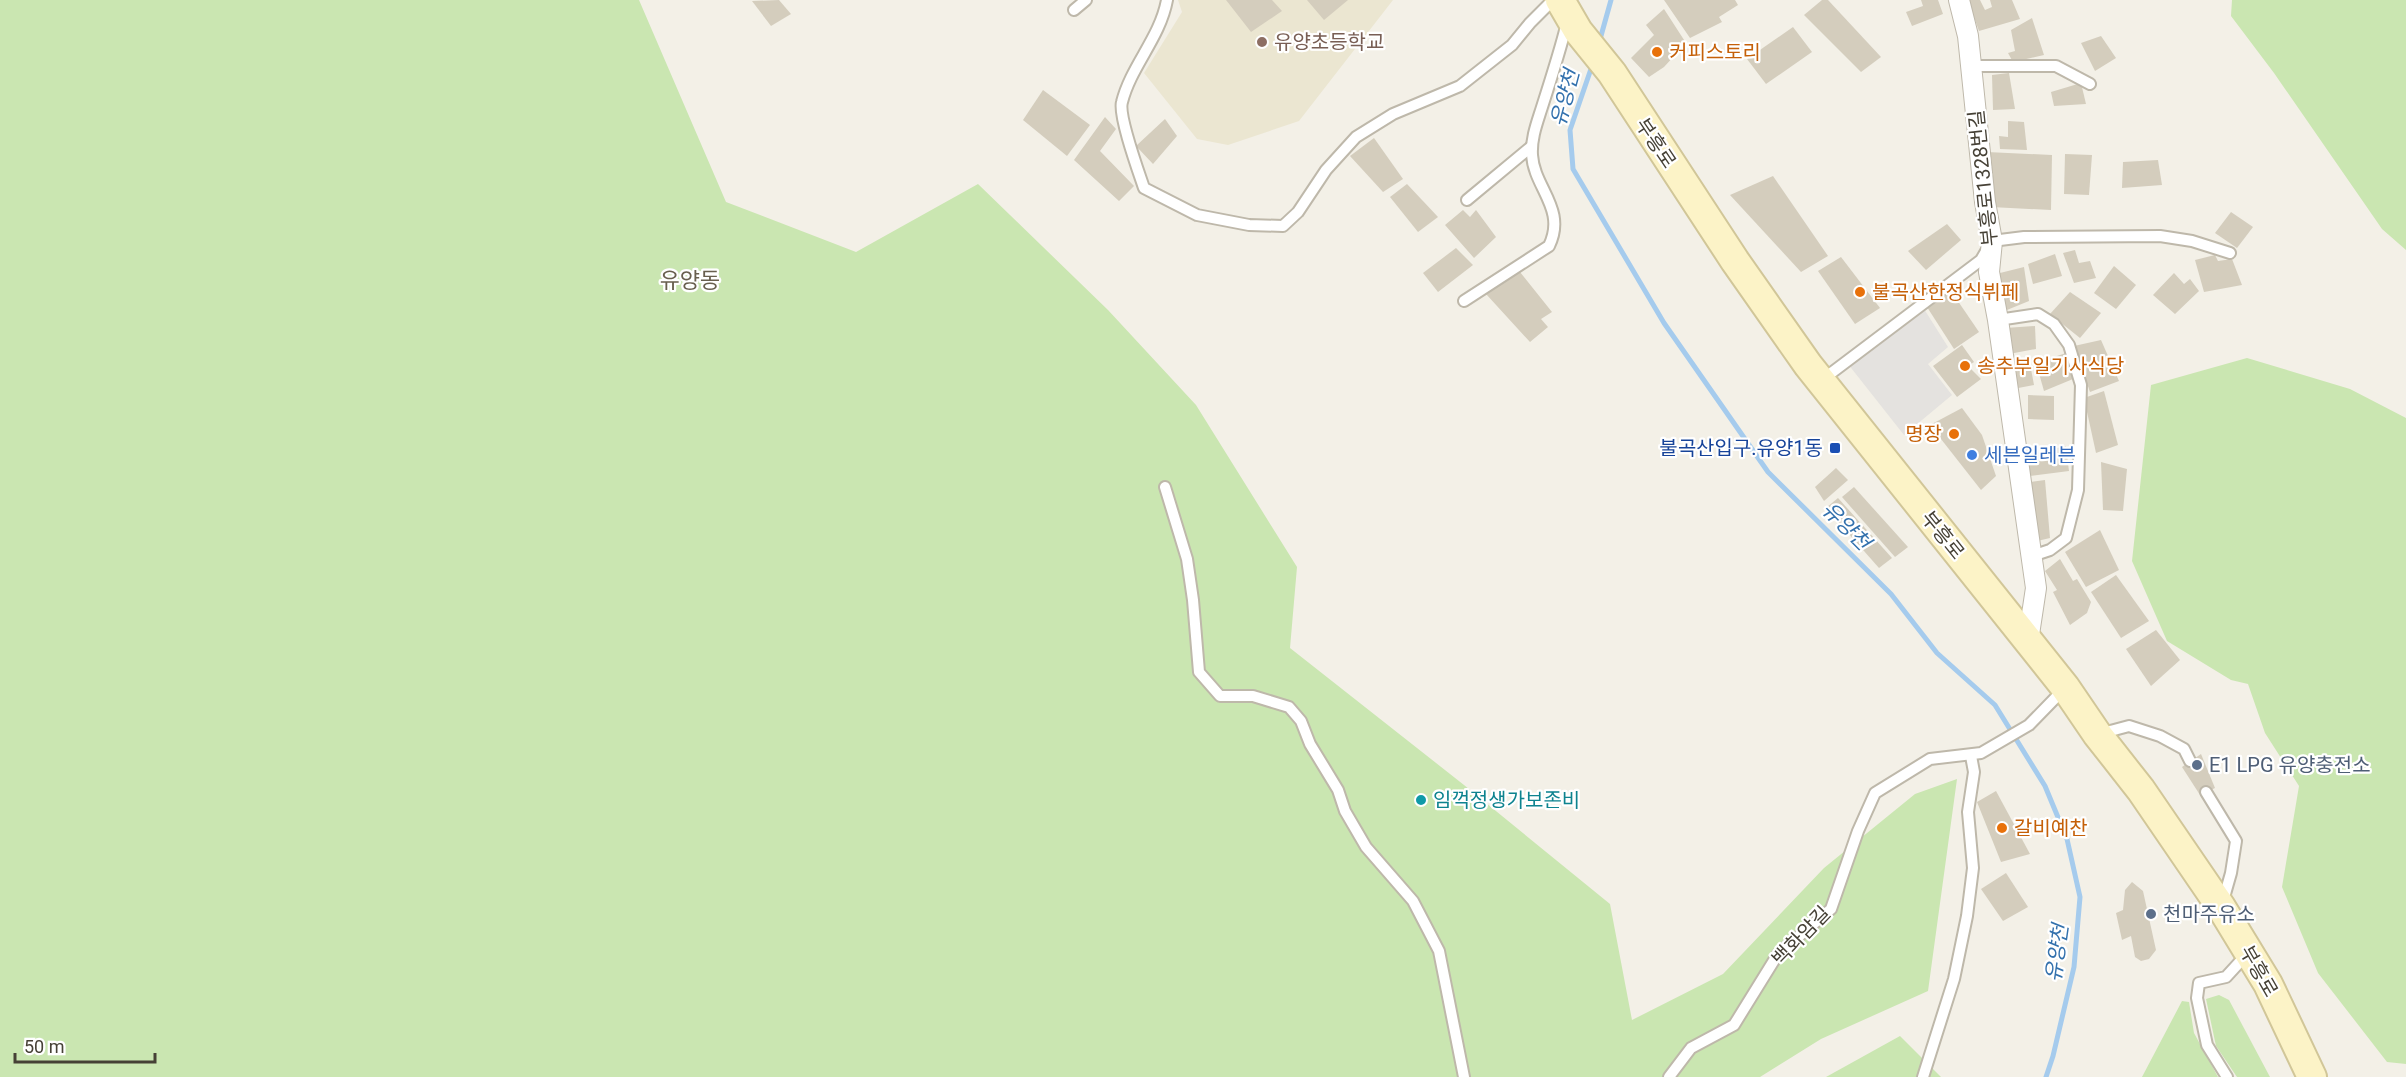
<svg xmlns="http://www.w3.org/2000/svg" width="2406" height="1077" font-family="Roboto,'Noto Sans KR',sans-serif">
<rect width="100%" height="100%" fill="#f3f0e7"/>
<polygon fill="#ebe6d1" points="1178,0 1393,0 1299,121 1228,145 1197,139 1144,73 1182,12"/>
<g fill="#cae6b1">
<polygon points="0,0 639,0 726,202 856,252 978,184 1108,310 1196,405 1297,567 1290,648 1464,785 1610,904 1632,1020 1723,974 1824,868 1915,794 1957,779 1928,991 1821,1039 1760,1077 0,1077"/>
<polygon points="2232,0 2406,0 2406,250 2382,229 2274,73 2231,16"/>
<polygon points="2247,358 2350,389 2406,418 2406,1064 2387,1062 2318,973 2282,887 2299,786 2265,733 2248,684 2231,680 2167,641 2132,561 2151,385"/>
<polygon points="2219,995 2229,1000 2270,1077 2237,1077 2216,1046 2206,999"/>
<polygon points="2182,1001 2189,1002 2194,1033 2218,1077 2142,1077"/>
<polygon points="1900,1036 1941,1077 1826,1077"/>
</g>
<polygon fill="#e4e2df" points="1924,309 1948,347 1928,364 1952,395 1904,435 1848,364"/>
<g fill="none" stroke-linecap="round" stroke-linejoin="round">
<g stroke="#a5cbed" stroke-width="5">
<polyline points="1599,43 1611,0"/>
<polyline points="1593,63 1570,130 1573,169 1664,323 1768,472 1891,594 1937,653 1995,705 2045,786 2067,839 2080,897 2074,967 2053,1056 2046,1077"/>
</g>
</g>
<g fill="#d4cdbd">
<polygon points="779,0 791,14 771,26 752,1"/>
<polygon points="1226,0 1272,0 1282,11 1251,32"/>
<polygon points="1307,0 1348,0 1324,20"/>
<polygon points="1664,0 1735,0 1738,5 1719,17 1722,22 1690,38"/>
<polygon points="1822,0 1828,0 1881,57 1861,72 1804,15"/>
<polygon points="1921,0 1938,0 1943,14 1912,26 1906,12 1923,6"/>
<polygon points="1968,0 1980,0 1985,10 1992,7 1990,0 2012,0 2020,19 1979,31"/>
<polygon points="1664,9 1686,43 1664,67 1649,77 1631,58 1654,35 1646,25"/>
<polygon points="2032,18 2044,55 2013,62 2008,53 2015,51 2011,30"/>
<polygon points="1793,27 1812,52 1766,84 1747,59"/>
<polygon points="2101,36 2116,58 2095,71 2081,43"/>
<polygon points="2009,73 2015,109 1993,110 1992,75"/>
<polygon points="2081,83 2086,104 2054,106 2051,92"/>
<polygon points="1043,90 1090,125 1067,156 1023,120"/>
<polygon points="1105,117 1116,129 1100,151 1134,186 1119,201 1074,160"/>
<polygon points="1165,119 1177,136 1153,164 1136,146"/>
<polygon points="2008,121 2024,122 2027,150 2000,149 1999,136 2008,137"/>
<polygon points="1374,138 1403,179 1383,192 1350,156"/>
<polygon points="1987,152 2052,155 2051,210 1991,207"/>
<polygon points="2065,154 2092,155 2089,195 2064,194"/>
<polygon points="2158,160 2162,185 2122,188 2123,162"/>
<polygon points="1773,176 1828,256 1801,272 1730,195"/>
<polygon points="1407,184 1438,217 1418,232 1390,197"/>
<polygon points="1463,210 1470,217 1476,210 1496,237 1474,258 1445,225"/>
<polygon points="2231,212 2253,227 2237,248 2215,233"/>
<polygon points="1947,224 1961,240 1926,270 1908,251"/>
<polygon points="1456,248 1473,265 1438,292 1423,273"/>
<polygon points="2075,250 2079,263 2090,261 2096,278 2074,283 2063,253"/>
<polygon points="2055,254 2062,276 2033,284 2028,264"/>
<polygon points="2215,255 2218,261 2232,259 2242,285 2204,292 2195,260"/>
<polygon points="1841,257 1880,308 1855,324 1818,271"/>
<polygon points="2114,266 2136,285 2116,309 2094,293"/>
<polygon points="2024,267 2029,301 2002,312 1996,274"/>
<polygon points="1520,272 1552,312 1541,319 1548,327 1530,342 1486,294"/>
<polygon points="2174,273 2184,284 2190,279 2199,291 2175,314 2153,295"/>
<polygon points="1949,288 1979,332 1954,349 1927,307"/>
<polygon points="2070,292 2101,313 2080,338 2050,314"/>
<polygon points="2035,326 2036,349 2009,354 2005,328"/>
<polygon points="2101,340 2119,381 2090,392 2074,346"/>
<polygon points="1962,345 1974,362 1968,366 1981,379 1957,397 1933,366"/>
<polygon points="2066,353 2073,379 2044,391 2036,363"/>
<polygon points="2031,369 2034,385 2013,389 2012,372"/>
<polygon points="2104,391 2118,445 2096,453 2084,398"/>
<polygon points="2028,395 2054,396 2054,420 2028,419"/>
<polygon points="1962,408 1982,435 1996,476 1981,490 1930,425"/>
<polygon points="2066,446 2069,471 2021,477 2020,456"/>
<polygon points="2101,462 2127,469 2123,511 2103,510"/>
<polygon points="1836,468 1848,480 1824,501 1815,487"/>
<polygon points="2045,480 2050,538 2033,542 2024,483"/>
<polygon points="1854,487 1908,547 1895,557 1842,497"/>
<polygon points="1838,498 1892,558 1879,568 1826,508"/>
<polygon points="2100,530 2119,570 2086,587 2065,552"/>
<polygon points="2060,559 2073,581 2077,579 2091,602 2087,613 2070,625 2053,592 2057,590 2045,571"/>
<polygon points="2116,575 2149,621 2121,638 2091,592"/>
<polygon points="2156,630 2180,660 2151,686 2126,649"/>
<polygon points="2201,754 2215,788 2200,795 2182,767"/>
<polygon points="1996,791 2030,854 2001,862 1977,802"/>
<polygon points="2006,873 2028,907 2003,921 1981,889"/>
<polygon points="2132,882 2143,891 2156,950 2149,959 2141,961 2135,957 2131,936 2122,940 2116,913 2123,910 2125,890"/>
</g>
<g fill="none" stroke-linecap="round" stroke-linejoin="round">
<defs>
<g id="service">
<path d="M1167 0C1160 38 1131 66 1122 102 1118 115 1139 173 1144 188L1197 215 1249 225 1283 226 1298 212 1326 170 1356 137 1393 114 1460 86 1512 45 1530 23 1553 0"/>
<polyline points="1074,10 1086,0"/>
<polyline points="1971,66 2056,66 2090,84"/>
<polyline points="1467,200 1532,146"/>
<path d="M1464 301 1549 246C1567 209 1534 188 1532 155 1531 138 1537 123 1542 107 1551 79 1560 51 1567 23"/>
<polyline points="1998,320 2038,314 2054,324 2069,345 2081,385 2078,490 2066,538 2050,550 2032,556"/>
<polyline points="1822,380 1981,260 1992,241 2024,237 2160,236 2192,241 2230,253"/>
<polyline points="1165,487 1187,559 1193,600 1199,672 1220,696 1253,696 1289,707 1301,721 1310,744 1338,790 1345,811 1366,847 1413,901 1439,951 1464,1077"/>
<polyline points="2099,734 2129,726 2160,736 2184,749 2190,761"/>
<polyline points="2206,792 2236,841 2231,873 2223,901"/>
<polyline points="1669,1077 1691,1048 1734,1025 1778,954 1831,909 1858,831 1875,793 1930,759 1981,753 2029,725 2065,688"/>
<polyline points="1923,1077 1954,979 1967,916 1973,868 1968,812 1974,772 1971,756"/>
<polyline points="2227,1077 2207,1045 2197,998 2199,983 2226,977 2248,953"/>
</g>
<polyline id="minor" points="1959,0 1968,36 1985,202 1992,241 1989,272 1998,320 2036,588 2028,641"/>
<polyline id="secondary" points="1560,0 1578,31 1612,73 1735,261 1808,365 2065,687 2097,734 2141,790 2221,907 2268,984 2312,1077"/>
</defs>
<use href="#service" stroke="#beb8aa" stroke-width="14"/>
<use href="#minor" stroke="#beb8aa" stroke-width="22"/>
<use href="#secondary" stroke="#d1c698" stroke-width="32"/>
<use href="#service" stroke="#fff" stroke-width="10"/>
<use href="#minor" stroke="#fff" stroke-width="20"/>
<use href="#secondary" stroke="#fcf3c7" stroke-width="28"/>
</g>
<circle fill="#8d6e63" stroke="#fff" stroke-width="2" cx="1262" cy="42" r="6"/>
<g fill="#e8710a" stroke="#fff" stroke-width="2">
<circle cx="1657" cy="52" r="6"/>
<circle cx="1860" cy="292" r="6"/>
<circle cx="1965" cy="366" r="6"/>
<circle cx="1954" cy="434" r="6"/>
<circle cx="2002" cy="828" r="6"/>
</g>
<rect fill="#1a4fb4" stroke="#fff" stroke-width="2" x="1829" y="442" width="12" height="12" rx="3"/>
<circle fill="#3f7fe0" stroke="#fff" stroke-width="2" cx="1972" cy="455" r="6"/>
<g fill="#5c6f8a" stroke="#fff" stroke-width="2">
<circle cx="2197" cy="765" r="6"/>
<circle cx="2151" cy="914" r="6"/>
</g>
<circle fill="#0f9aa8" stroke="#fff" stroke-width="2" cx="1421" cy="800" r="6"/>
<g text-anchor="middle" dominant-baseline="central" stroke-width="4.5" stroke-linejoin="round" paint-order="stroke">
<g font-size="20" fill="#785e54" stroke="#fff" text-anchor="start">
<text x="1274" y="42">유양초등학교</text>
</g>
<g font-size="20" fill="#c56008" stroke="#fff" text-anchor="start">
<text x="1669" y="52">커피스토리</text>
<text x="1872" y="292">불곡산한정식뷔페</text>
<text x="1977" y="366">송추부일기사식당</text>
<text x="1942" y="434" text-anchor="end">명장</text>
<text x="2014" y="828">갈비예찬</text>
</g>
<g font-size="20" fill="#464136" stroke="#fff">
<text transform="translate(1656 143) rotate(56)">부흥로</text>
<text transform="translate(1983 178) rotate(-96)">부흥로1328번길</text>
<text transform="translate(1943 535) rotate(51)">부흥로</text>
<text transform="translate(1801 936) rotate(-46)">백화암길</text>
<text transform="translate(2259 971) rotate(60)">부흥로</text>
</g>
<g font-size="20" fill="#164399" stroke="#fff" text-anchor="end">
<text x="1823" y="448">불곡산입구.유양1동</text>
</g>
<g font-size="20" fill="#366cbe" stroke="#fff" text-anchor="start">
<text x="1984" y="455">세븐일레븐</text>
</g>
<g font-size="20" fill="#4e5e75" stroke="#fff" text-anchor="start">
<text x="2209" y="765">E1 LPG 유양충전소</text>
<text x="2163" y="914">천마주유소</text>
</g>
<g font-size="20" fill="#0d838f" stroke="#fff" text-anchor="start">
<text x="1433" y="800">임꺽정생가보존비</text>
</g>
<g font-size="21" font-style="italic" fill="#3371ad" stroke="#fff">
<text transform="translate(1565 98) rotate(-75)">유양천</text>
<text transform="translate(1846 526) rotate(45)">유양천</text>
<text transform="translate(2057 953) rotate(-82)">유양천</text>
</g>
<g font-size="22" fill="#685f4e" stroke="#fff">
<text x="690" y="280">유양동</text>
</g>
</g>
<path d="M15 1053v9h140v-9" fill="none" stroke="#464136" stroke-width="3"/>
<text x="24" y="1053" font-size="18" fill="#464136" stroke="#ffffff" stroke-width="4.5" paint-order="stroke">50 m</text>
</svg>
